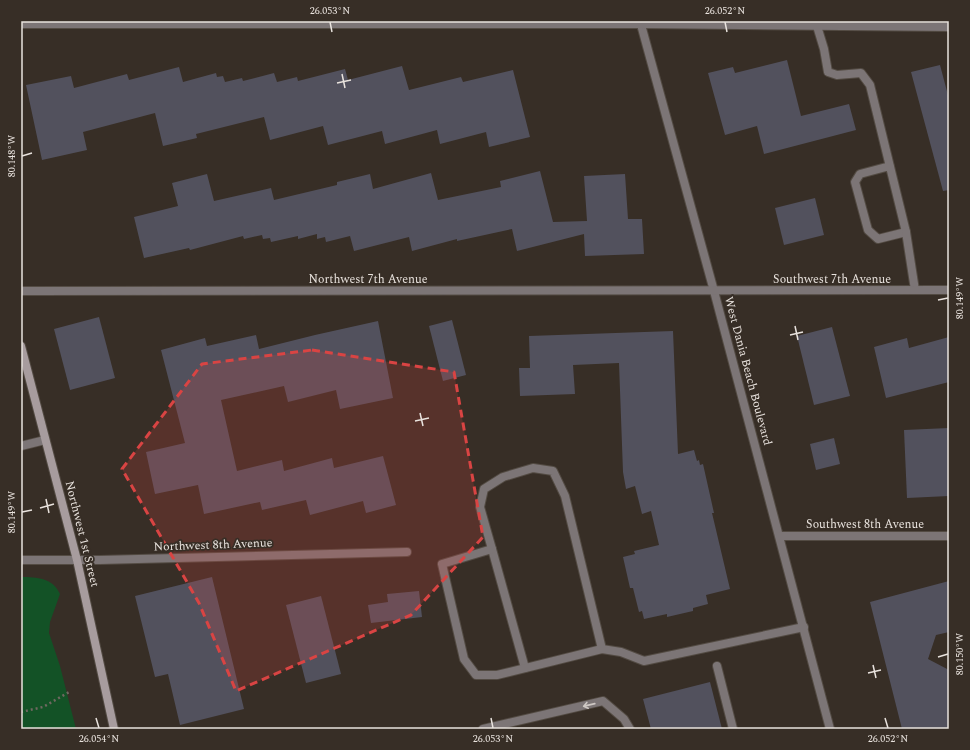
<svg xmlns="http://www.w3.org/2000/svg" width="970" height="750" font-family="Spectral,serif">
<rect width="100%" height="100%" fill="#372e26"/>
<path fill="#135226" d="M21 577C37 577 53 578 60 594L50 622 49 633 60 666 76 729H21Z"/>
<g fill="#52515d">
<polygon points="787,60 801,116 849,104 856,130 764,154 757,126 725,135 708,73 733,67 735,73"/>
<polygon points="940,65 949,99 949,190 943,191 911,72"/>
<polygon points="402,66 409,90 461,77 463,82 513,70 530,137 489,147 486,132 440,144 437,130 385,144 382,131 328,145 323,126 270,140 264,117 196,134 197,138 163,146 155,113 83,132 87,150 42,160 26,85 71,76 74,88 127,74 129,80 179,67 183,82 216,73 217,77 223,76 225,82 242,78 243,81 274,73 277,82 297,77 298,81 345,69 348,80"/>
<polygon points="540,171 553,222 587,221 584,176 625,174 628,219 642,219 644,254 585,256 584,234 517,251 512,229 457,241 457,239 412,251 409,237 354,251 350,236 326,242 325,237 317,239 317,234 298,239 298,236 271,242 270,238 263,239 262,235 244,239 243,236 190,250 189,248 144,258 134,217 178,206 172,183 207,174 214,201 271,188 274,200 337,185 337,182 370,174 373,189 431,173 438,200 501,187 500,181"/>
<polygon points="815,198 824,235 784,245 775,208"/>
<polygon points="99,317 115,378 70,390 54,329"/>
<polygon points="452,320 466,375 443,381 429,326"/>
<polygon points="378,321 393,398 340,409 336,390 288,402 284,386 221,400 237,471 282,460 284,471 332,458 334,468 383,456 396,505 366,513 363,501 310,515 306,500 262,510 260,502 204,514 198,485 155,494 146,452 185,443 161,350 205,338 207,346 256,335 259,349 315,335"/>
<polygon points="832,327 850,396 814,405 797,336"/>
<polygon points="673,331 678,454 694,450 697,461 699,460 700,465 703,464 714,513 712,513 730,589 706,595 708,604 693,608 693,611 667,617 667,614 644,619 642,611 639,612 633,588 630,588 623,557 635,554 634,551 659,545 651,511 642,514 635,486 626,489 623,472 619,363 573,365 575,394 520,396 519,368 530,368 529,336"/>
<polygon points="949,337 949,382 886,398 874,347 907,338 909,348"/>
<polygon points="949,428 949,496 907,498 904,430"/>
<polygon points="834,438 840,464 816,470 810,444"/>
<polygon points="212,577 244,709 180,725 168,674 155,677 135,596"/>
<polygon points="949,581 949,632 936,635 928,659 949,670 949,729 902,729 870,602"/>
<polygon points="419,591 422,617 371,623 368,605 388,602 387,594"/>
<polygon points="321,596 341,674 306,683 286,605"/>
<polygon points="710,682 722,729 651,729 643,699"/>
</g>
<g fill="none" stroke-linecap="round" stroke-linejoin="round">
<defs>
<g id="lane">
<polyline points="817,26 824,49 828,72 837,75 861,73 870,85 906,232 878,239 868,230 855,182 860,174 890,166"/>
<polyline points="906,232 915,290"/>
<polyline points="21,446 45,440"/>
<polyline points="492,549 525,668"/>
<polyline points="602,649 565,496 553,471 533,468 503,477 484,489 480,507 492,549 442,564 464,659 476,675 497,675 602,649 621,652 644,661 804,627"/>
<polyline points="717,666 733,729"/>
<polyline points="483,729 603,701 624,719 630,729"/>
</g>
<g id="street">
<polyline points="640,21 714,291 830,729"/>
<polyline points="21,24 641,24 949,27"/>
<polyline points="21,291 949,290"/>
<polyline points="780,536 949,536"/>
<polyline points="21,560 99,560 407,552"/>
</g>
<polyline id="secondary" points="21,346 77,560 114,729"/>
</defs>
<use href="#lane" stroke="#534b43" stroke-width="10"/>
<use href="#street" stroke="#534b43" stroke-width="10"/>
<use href="#secondary" stroke="#534b43" stroke-width="10"/>
<polyline stroke="#706861" stroke-width="2.5" stroke-dasharray="2 3" stroke-linecap="butt" points="21,712 43,707 71,691"/>
<use href="#lane" stroke="#7c7576" stroke-width="8"/>
<use href="#street" stroke="#7c7576" stroke-width="8"/>
<use href="#secondary" stroke="#a79c9e" stroke-width="8"/>
</g>
<defs><path id="oneway-shaft" d="M-6 0H5M1.5-3L5.5 0L1.5 3" fill="none" stroke-width="1.6" stroke-linecap="round" stroke-linejoin="round"/></defs>
<use stroke="#cec8c4" href="#oneway-shaft" transform="translate(589 705) rotate(167)"/>
<path fill="#d94443" fill-opacity="0.2" stroke="#d94443" stroke-width="3" stroke-dasharray="8 5" stroke-linejoin="round" d="M312 350 454 372 483 537 411 615 236 691 199 603 122 469 202 364Z"/>
<path fill="none" stroke="#e9e3de" stroke-width="1.5" d="M330 22 332 32M725 22 727 32M342 74 345 88M337 83 351 80M22 156 32 153M938 300 948 298M795 326 798 340M790 335 803 332M420 413 423 426M415 421 429 418M46 499 49 513M40 508 54 504M22 512 32 510M938 657 948 654M873 665 876 678M868 673 881 670M96 718 99 728M491 718 493 728M885 718 888 728"/>
<g text-anchor="middle" dominant-baseline="central" stroke-width="3.5" stroke-linejoin="round" paint-order="stroke">
<g font-size="12" fill="#e9e3de" stroke="#372e26">
<text x="368" y="279">Northwest 7th Avenue</text>
<text x="832" y="279">Southwest 7th Avenue</text>
<text transform="translate(748 371) rotate(75)">West Dania Beach Boulevard</text>
<text x="865" y="524">Southwest 8th Avenue</text>
<text transform="translate(82 534) rotate(76)">Northwest 1st Street</text>
<text transform="translate(213 545) rotate(-2)">Northwest 8th Avenue</text>
</g>
</g>
<rect width="970" height="750" fill="none" stroke="#372e26" stroke-width="44"/>
<rect x="22" y="22" width="926" height="706" fill="none" stroke="#e9e3de" stroke-width="1.5"/>
<g font-size="10" text-anchor="middle" fill="#e9e3de">
<text x="330" y="14">26.053°N</text>
<text x="725" y="14">26.052°N</text>
<text transform="translate(11 156) rotate(-90)" y="4">80.148°W</text>
<text transform="translate(959 298) rotate(-90)" y="4">80.149°W</text>
<text transform="translate(11 512) rotate(-90)" y="4">80.149°W</text>
<text transform="translate(959 654) rotate(-90)" y="4">80.150°W</text>
<text x="99" y="742">26.054°N</text>
<text x="493" y="742">26.053°N</text>
<text x="888" y="742">26.052°N</text>
</g>
</svg>
